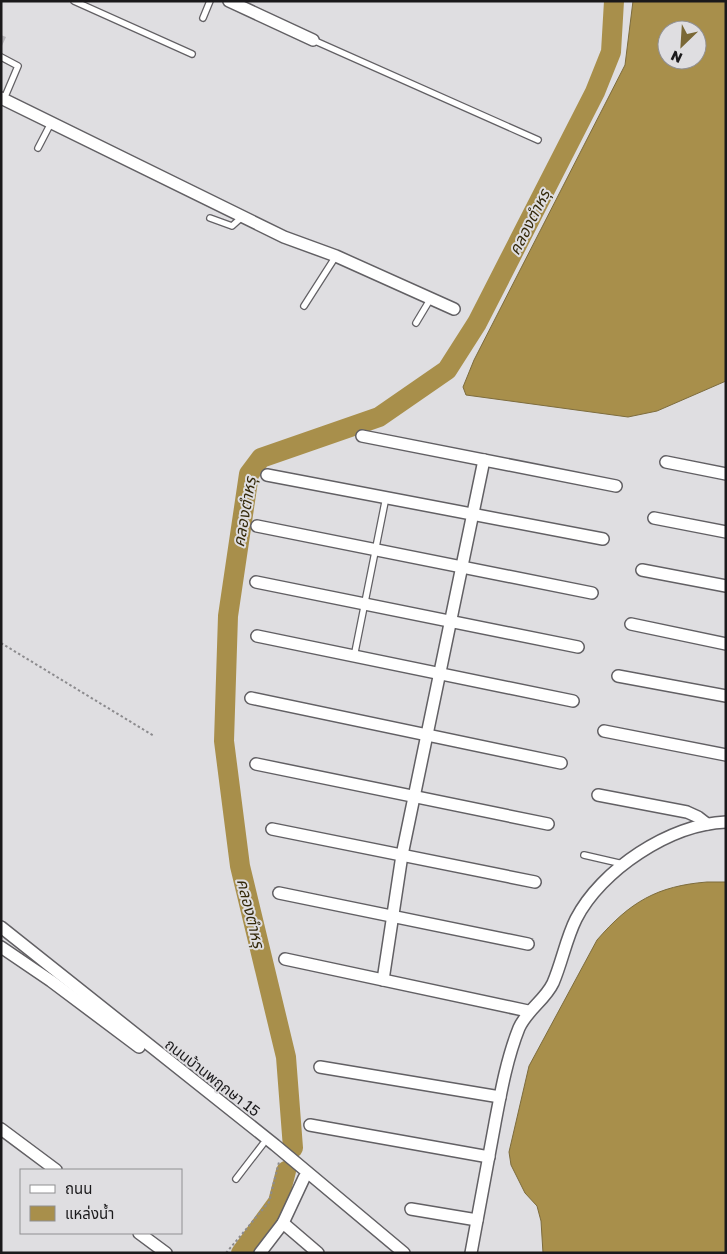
<svg xmlns="http://www.w3.org/2000/svg" width="727" height="1254" font-family="'Golos Text','Noto Sans Thai',sans-serif">
<rect width="100%" height="100%" fill="#dfdee1"/>
<g fill="#a88f4b" stroke="#7d6c3d" fill-rule="evenodd">
<path d="M633 1H726V381L657 411 628 417 466 395 463 387 474 360 625 65ZM667 30H697V60H667Z"/>
<path d="M707 882H726V1253H543L541 1221 537 1206 525 1193 511 1165 509 1152 529 1066 597 940C630 902 657 886 707 882Z"/>
</g>
<g fill="none" stroke-linecap="round" stroke-linejoin="round">
<g stroke="#a88f4b" stroke-width="20">
<polyline points="293,1148 286,1057 240,866 224,741 228,616 249,474 261,458 379,417 447,370 477,323 595,92 611,52 614,1"/>
<polyline points="241,1253 278,1202 286,1171"/>
</g>
</g>
<polygon fill="#b9b7bb" points="1,35 6,37 1,48"/>
<g fill="none" stroke-linecap="round" stroke-linejoin="round">
<defs>
<g id="service">
<polyline points="74,1 192,54"/>
<polyline points="203,18 210,1"/>
<polyline points="313,40 538,140"/>
<polyline points="1,57 18,66 4,99"/>
<polyline points="38,148 51,123"/>
<polyline points="210,218 232,226 242,217"/>
<polyline points="304,306 336,256"/>
<polyline points="416,323 431,298"/>
<polyline points="354,657 386,497"/>
<polyline points="584,855 623,864"/>
<polyline points="236,1179 263,1144"/>
</g>
<g id="minor">
<polyline points="229,1 313,40"/>
<polyline points="1,98 284,237 336,256 454,309"/>
<polyline points="362,436 616,486"/>
<polyline points="666,462 726,474"/>
<polyline points="267,475 603,539"/>
<polyline points="654,518 726,532"/>
<polyline points="257,526 592,593"/>
<polyline points="642,570 726,586"/>
<polyline points="256,582 578,647"/>
<polyline points="631,624 726,644"/>
<polyline points="257,636 573,701"/>
<polyline points="618,676 726,696"/>
<polyline points="251,698 561,763"/>
<polyline points="604,731 726,755"/>
<polyline points="256,764 548,824"/>
<polyline points="598,795 687,812 698,817 707,824"/>
<polyline points="272,829 535,882"/>
<polyline points="279,893 528,944"/>
<polyline points="1,927 275,1145 404,1253"/>
<polyline points="1,947 51,981 139,1047"/>
<polyline points="285,959 528,1011"/>
<polyline points="383,980 402,855 484,460"/>
<polyline points="320,1067 500,1097"/>
<polyline points="310,1125 489,1157"/>
<polyline points="1,1129 56,1170"/>
<polyline points="411,1209 477,1220"/>
<polyline points="283,1223 318,1253"/>
<polyline points="139,1233 166,1253"/>
<polyline points="260,1253 283,1223 304,1178"/>
<path d="M471 1253C479 1210 487 1166 495 1123 501 1091 507 1058 519 1028 527 1010 545 1000 553 983 562 962 566 939 576 919 601 870 670 824 726 822"/>
</g>
</defs>
<use href="#service" stroke="#626064" stroke-width="8"/>
<use href="#minor" stroke="#626064" stroke-width="14"/>
<g stroke="#8c8b8e" stroke-width="2" stroke-dasharray="2.5 2.5" stroke-linecap="butt">
<polyline points="1,643 154,736"/>
<polyline points="226,1253 269,1202 279,1162"/>
</g>
<use href="#service" stroke="#fff" stroke-width="5.5"/>
<use href="#minor" stroke="#fff" stroke-width="11"/>
</g>
<g text-anchor="middle" dominant-baseline="central" stroke-width="4" stroke-linejoin="round" paint-order="stroke">
<g font-size="15" fill="#1a191b" stroke="#dfdee1">
<text transform="translate(213 1077) rotate(38)">ถนนบ้านพฤกษา 15</text>
</g>
<g font-size="16" font-style="italic" fill="#34290a" stroke="#dfdee1">
<text transform="translate(529 222) rotate(-63)">คลองตำหรุ</text>
<text transform="translate(244 512) rotate(-80)">คลองตำหรุ</text>
<text transform="translate(251 913) rotate(76)">คลองตำหรุ</text>
</g>
</g>
<rect width="727" height="1254" fill="none" stroke="#1a191b" stroke-width="5"/>
<rect x="20" y="1169" width="162" height="65" fill="#dfdee1" stroke="#908f92"/>
<rect x="30" y="1185" width="25" height="8" fill="#ffffff" stroke="#908f92"/>
<text x="65" y="1194" font-size="15" fill="#1a191b">ถนน</text>
<rect x="30" y="1206" width="25" height="15" fill="#a88f4b" stroke="#908f92"/>
<text x="65" y="1219" font-size="15" fill="#1a191b">แหล่งน้ำ</text>
<g transform="translate(682 45) rotate(205)"><circle r="24" fill="#dfdee1" stroke="#908f92"/>
<path d="M0-4L9 19L0 12L-9 19Z" fill="#7a6836"/>
<text y="-8" font-size="14" font-weight="bold" text-anchor="middle" fill="#1a191b">N</text>
</g>
</svg>
